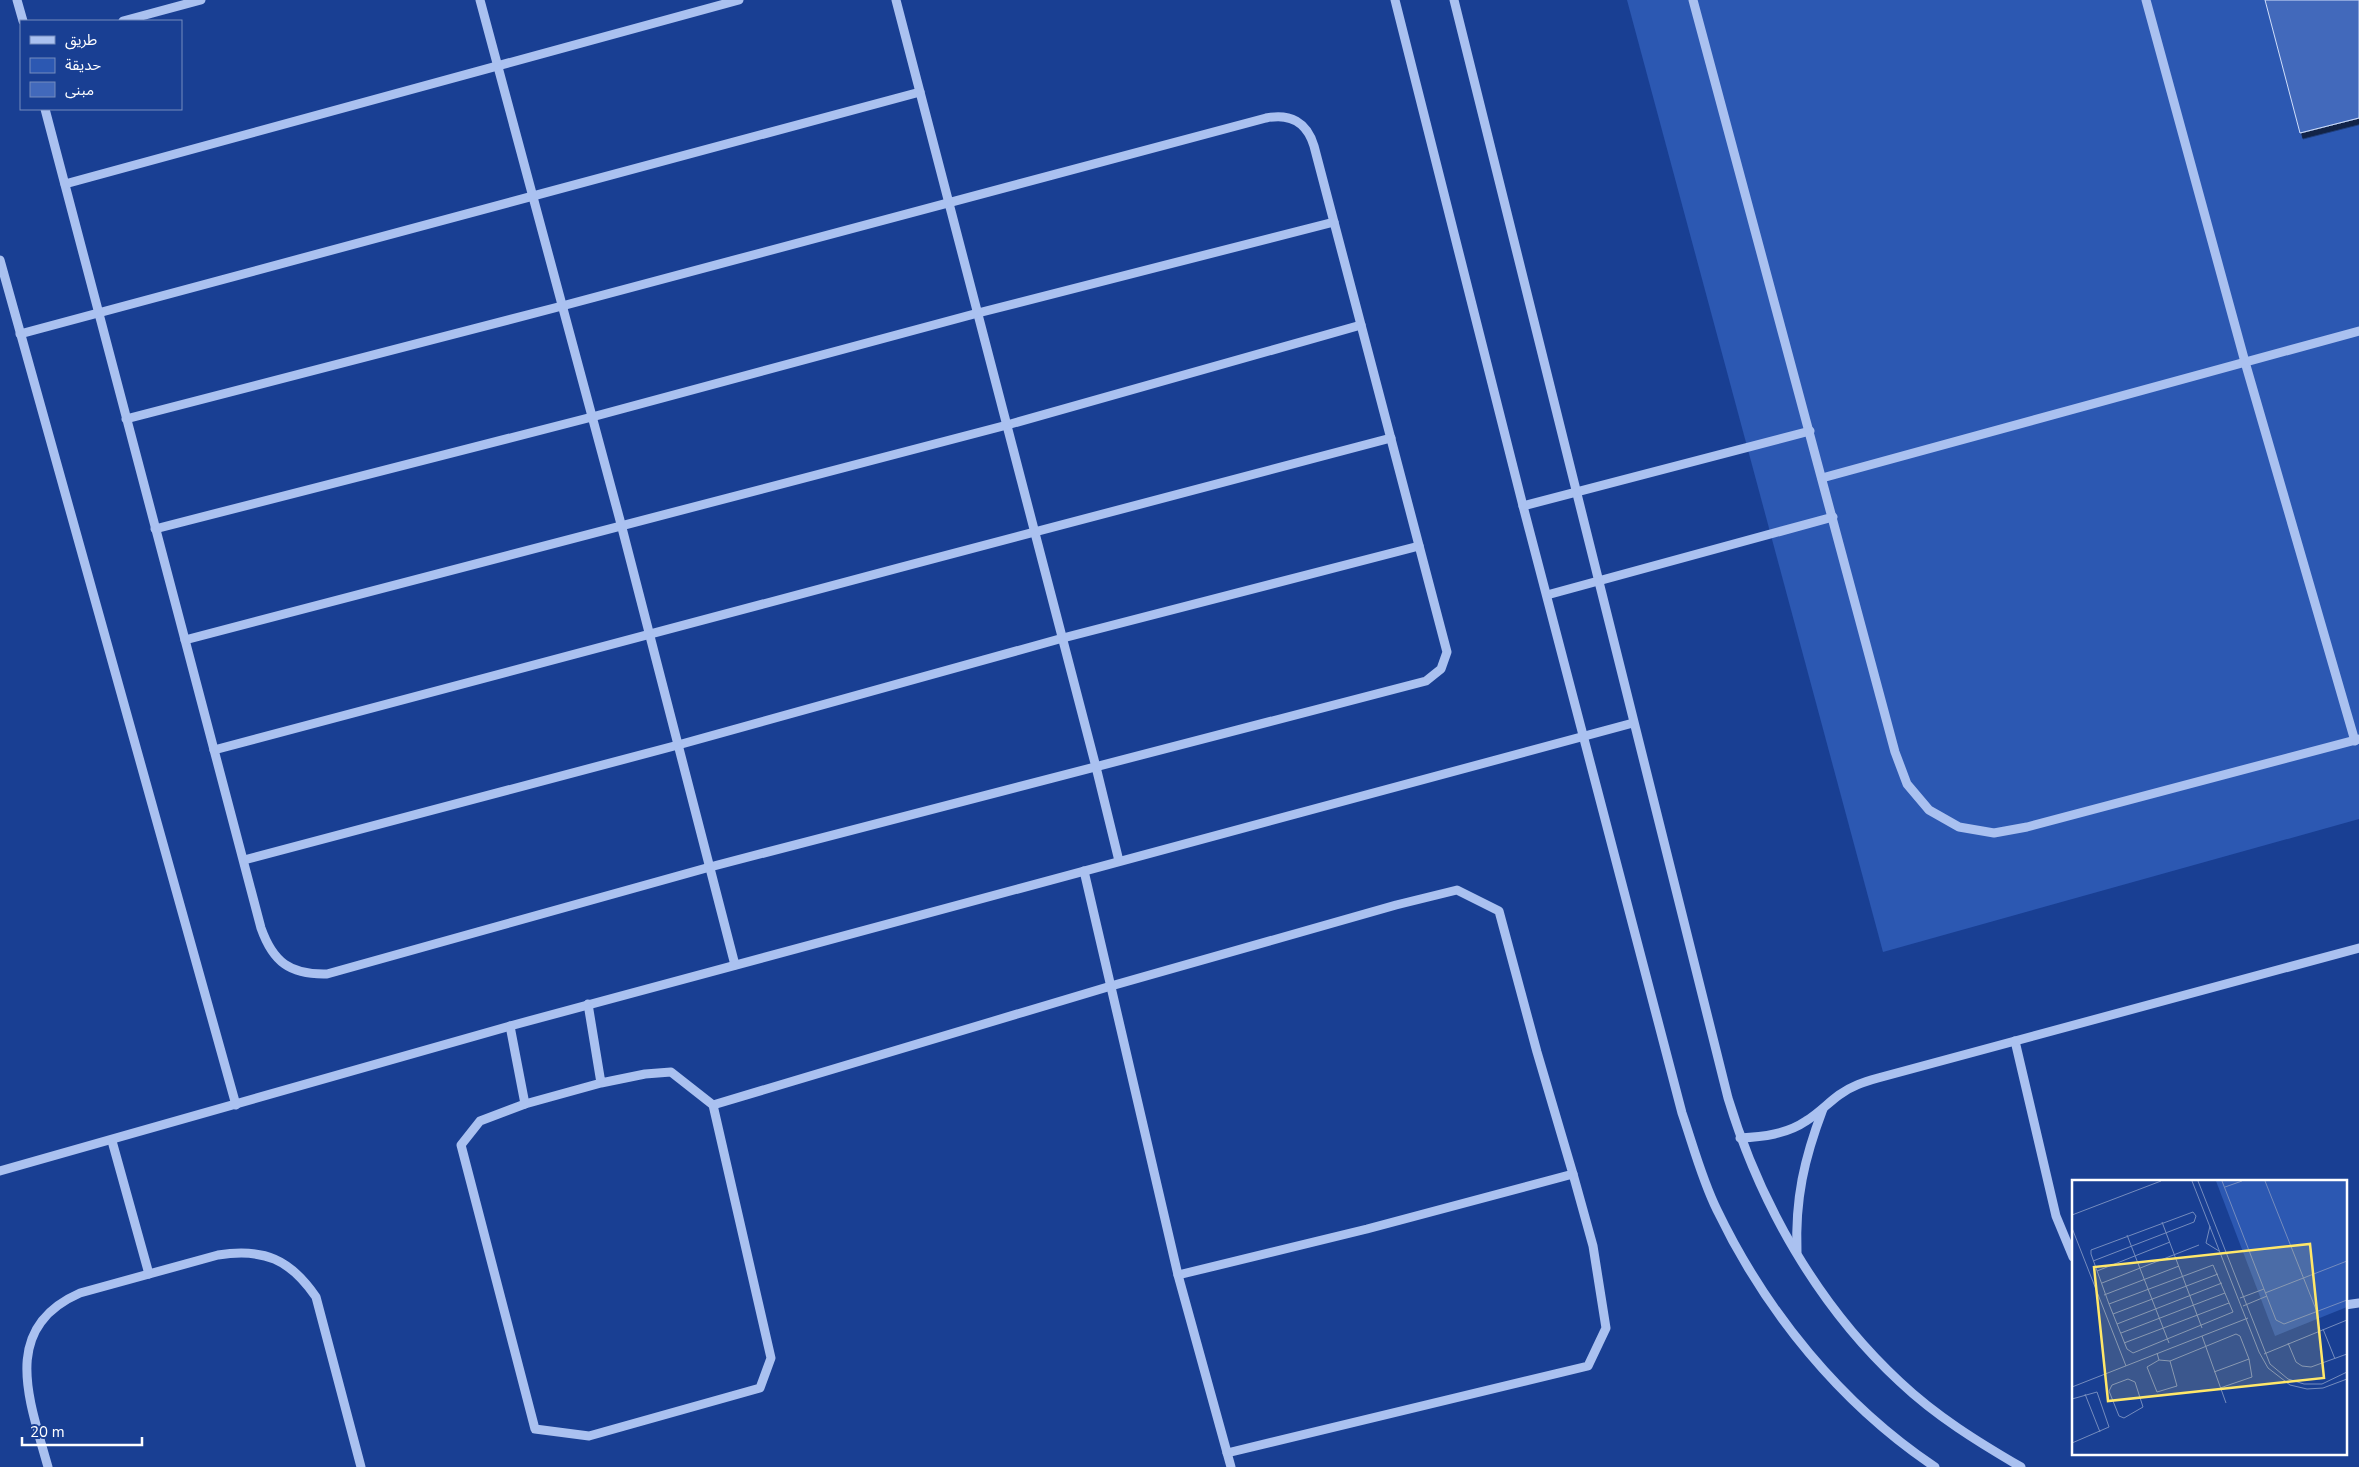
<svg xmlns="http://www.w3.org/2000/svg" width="2359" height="1467" font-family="'Nunito Sans','Noto Sans Arabic',sans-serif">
<defs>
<filter id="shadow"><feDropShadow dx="3" dy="5.5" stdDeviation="0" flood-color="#0009"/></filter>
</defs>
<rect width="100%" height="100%" fill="#193f93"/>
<polygon fill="#2c58b2" points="1627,0 2359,0 2359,819 1883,952"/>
<polygon fill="#4269bb" stroke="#d1dffb" filter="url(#shadow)" points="2265,0 2359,0 2359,118 2300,133"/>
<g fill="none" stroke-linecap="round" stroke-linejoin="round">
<g stroke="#aac1f0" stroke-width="9">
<polyline points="17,0 23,21"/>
<polyline points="480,0 621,524 735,965"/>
<polyline points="896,0 1096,767 1119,861"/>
<path d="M1395 0 1523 506 1682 1113C1693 1145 1702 1180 1717 1210 1766 1312 1841 1404 1935 1467"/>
<path d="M1454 0C1546 366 1635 732 1728 1098 1760 1204 1818 1306 1900 1382 1936 1416 1978 1442 2021 1467"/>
<polyline points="1693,0 1895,752 1907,784 1929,810 1959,827 1994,833 2027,827 2359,739"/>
<polyline points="2146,0 2245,362 2355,741"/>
<polyline points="123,21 201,0"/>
<path d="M45 109 261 928C273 962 290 975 327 974L710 867 1426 681 1441 669 1447 652 1314 146C1307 122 1290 113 1266 118L562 306 126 419"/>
<polyline points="65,184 739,0"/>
<polyline points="0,260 236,1105"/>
<polyline points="20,334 920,92"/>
<polyline points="1822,478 2359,331"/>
<polyline points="1523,506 1810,431"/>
<polyline points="155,529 592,417 978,313 1334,222"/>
<polyline points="1547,595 1833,517"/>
<polyline points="185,640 1007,425 1361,325"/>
<path d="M214 750C607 647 998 540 1391 438"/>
<polyline points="244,860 678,745 1063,638 1419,546"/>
<polyline points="1084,871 1178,1275 1231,1467"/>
<polyline points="588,1004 601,1083 645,1074 671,1072 713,1105 771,1358 760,1388 589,1436 535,1429 461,1145 480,1121 525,1104 601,1083"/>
<polyline points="510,1026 525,1104"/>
<polyline points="2015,1041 2056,1216 2073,1257"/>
<polyline points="713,1105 1111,986 1396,905 1457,890 1499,911 1537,1052 1573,1174 1367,1229 1178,1275"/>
<path d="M1740 1138C1763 1137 1787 1134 1806 1121 1818 1114 1828 1103 1839 1095 1851 1086 1864 1082 1878 1078L2359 948"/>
<polyline points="112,1141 149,1274"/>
<polyline points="0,1171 510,1026 1633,723"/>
<path d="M1797 1252C1795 1199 1804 1159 1823 1109"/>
<polyline points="2345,1305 2359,1303"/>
<polyline points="1227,1453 1588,1366 1606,1328 1593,1246 1573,1174"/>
<path d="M48 1467C29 1399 0 1328 80 1293L218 1255C264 1248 290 1259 316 1297L361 1467"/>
</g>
</g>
<g transform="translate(2072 1180)">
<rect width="275" height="275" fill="#193f93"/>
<path d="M144 1H275V127L203 156Z" fill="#2c58b2"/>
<path fill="none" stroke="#758cbe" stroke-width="1" d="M120 1 187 172 196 188 218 205 235 209 251 208 275 199M126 1 198 184 216 199 232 204H250L275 192M150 1 204 140 212 144 275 120M193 1 245 132M153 7 170 1M0 35 89 1M90 42 130 148M138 46 134 63 147 71M0 48 54 186M55 55 97 163M21 81 122 42 124 36 121 32 19 70V74L37 124 55 169 61 173 161 132 141 85 37 124M25 91 98 62M30 103 127 65M193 113 275 81M32 115 107 86M168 118 192 109M171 126 195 116M41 134 146 94M45 144 150 103M251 149 263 179M49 153 153 113M130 156 154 223M52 163 157 123M216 163 224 182 230 186 239 187 275 174M85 173 87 180 98 181 164 154 168 156 177 179 142 192M192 174 275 140M87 180 75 187 85 212 105 206 98 181M56 199 63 202 71 227 52 238 47 236 37 211 40 205ZM0 207 176 138M148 208 180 197 177 179M13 214 28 252M0 219 25 212 37 247 0 263"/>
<path fill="#ffe769" fill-opacity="0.15" stroke="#ffe769" stroke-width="2.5" d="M238 64 252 198 36 221 22 87Z"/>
<rect width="275" height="275" fill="none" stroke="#fff" stroke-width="2.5"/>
</g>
<rect x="20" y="20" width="162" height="90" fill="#193f93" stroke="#758cbe"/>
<rect x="30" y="36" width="25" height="8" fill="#aac1f0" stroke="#758cbe"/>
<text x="65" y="45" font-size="15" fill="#ffffff">طريق</text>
<rect x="30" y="58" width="25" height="15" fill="#2c58b2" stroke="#758cbe"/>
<text x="65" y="70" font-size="15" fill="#ffffff">حديقة</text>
<rect x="30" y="82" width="25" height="15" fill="#4269bb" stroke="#758cbe"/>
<text x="65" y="95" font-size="15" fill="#ffffff">مبنى</text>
<path d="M22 1437v8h120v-8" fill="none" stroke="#ffffff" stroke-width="2.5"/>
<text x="30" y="1437" font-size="15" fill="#ffffff" stroke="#193f93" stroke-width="4" paint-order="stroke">20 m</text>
</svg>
